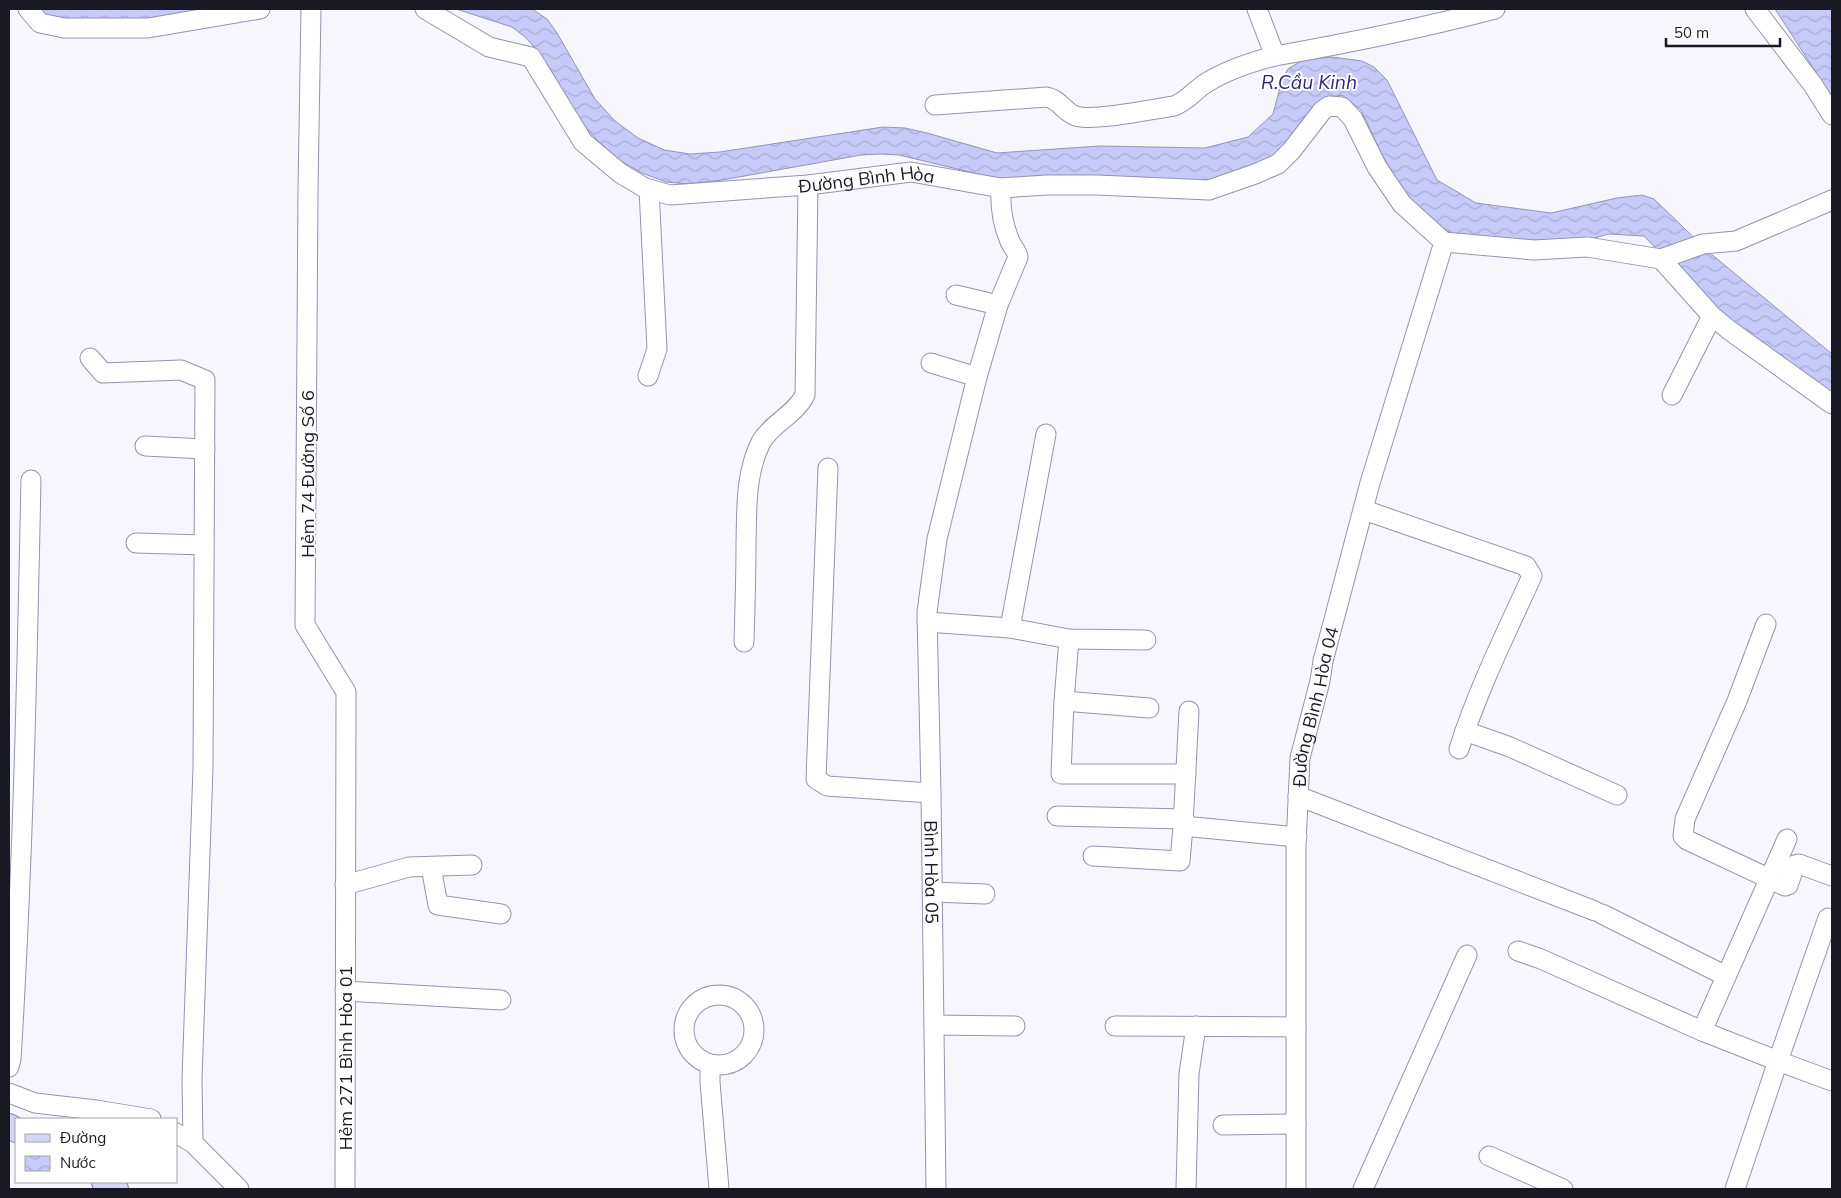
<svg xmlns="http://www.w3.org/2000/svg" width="1841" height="1198" font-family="Mulish,sans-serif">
<defs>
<pattern id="water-waves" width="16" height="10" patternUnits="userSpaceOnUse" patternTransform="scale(1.25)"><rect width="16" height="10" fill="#c7c9f8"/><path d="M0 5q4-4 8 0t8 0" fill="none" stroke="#aaacd4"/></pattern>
</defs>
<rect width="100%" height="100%" fill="#f6f6fc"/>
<g fill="url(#water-waves)" stroke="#9394b8">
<path d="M39 9H205C157 20 109 21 61 23L49 20Z"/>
<polygon points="456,9 532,9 547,19 557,33 595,99 615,121 638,138 664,150 690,154 720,152 883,127 905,128 927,133 997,153 1100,146 1205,148 1248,137 1273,114 1282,80 1288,69 1303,60 1332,57 1362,61 1374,67 1387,80 1437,180 1476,203 1551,213 1617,198 1642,195 1654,199 1710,253 1832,354 1832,398 1715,311 1644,236 1609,234 1576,243 1516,242 1460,236 1436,227 1407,196 1382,155 1361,110 1342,95 1318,102 1304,117 1281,151 1263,161 1208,183 999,179 899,155 881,154 861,155 722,180 688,184 666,182 642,173 619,160 598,141 577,118 536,49 525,37 512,27"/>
<polygon points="1775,9 1832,9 1832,97"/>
</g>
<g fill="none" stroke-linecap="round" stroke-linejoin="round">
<defs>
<g id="minor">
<polyline points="28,9 40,23 64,28 148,28 260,9"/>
<polyline points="311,9 308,190 305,625 346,692 345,1189"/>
<path id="s1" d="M425 9 489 47 531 57 583 142 620 173 645 188 670 195 808 185 911 172 1001 188C1000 205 1003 224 1009 239 1011 246 1017 250 1018 257L998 305 977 377 937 539 927 612 931 793 936 1189"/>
<polyline points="1755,9 1813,85 1832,115"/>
<path d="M1275 56C1349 43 1422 28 1495 9"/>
<path d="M935 105 1047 97C1059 99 1065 113 1076 116 1094 122 1152 109 1174 106 1186 102 1195 90 1206 83 1227 70 1251 62 1275 56L1257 9"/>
<polyline points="1001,188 1047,185 1097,185 1209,190 1255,174 1278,164 1292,150 1322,111 1329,106 1342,107 1353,119 1377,167 1402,204 1444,242 1534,250 1587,247 1661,259 1712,316 1729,330 1832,404"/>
<polyline points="1661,259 1703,244 1736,241 1832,200"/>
<polyline points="956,295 998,305"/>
<polyline points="90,358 103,373 181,370 205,380 203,768 192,1079 193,1143"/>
<polyline points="931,363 977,377"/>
<polyline points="648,376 657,349 649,189"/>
<polyline points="1672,395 1712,316"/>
<polyline points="145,446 205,449"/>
<polyline points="828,468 816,779 827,786 931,793"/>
<path d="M1364 510 1526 566 1532 576C1506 633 1478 689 1459 749"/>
<polyline points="136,543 204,545"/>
<polyline points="927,622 1010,628 1069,639 1146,640"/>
<polyline points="1766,624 1737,701 1685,819 1683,836 1687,840 1785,886 1788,885 1795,865 1799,864 1832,876"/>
<polyline points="1010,628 1046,434"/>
<polyline points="1069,639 1064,701 1061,774 1186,774"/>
<path d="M744 642C745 609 746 576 746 543 747 509 745 474 761 442 772 423 795 415 805 395L808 185"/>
<polyline points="1064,701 1149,708"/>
<polyline points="1189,711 1183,826 1297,837"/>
<polyline points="1465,731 1510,747 1617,795"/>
<polyline points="1298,796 1595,911"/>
<polyline points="1057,816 1184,819"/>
<polyline points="1787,839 1702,1031 1778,1061 1828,918"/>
<polyline points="1093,856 1180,861 1183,826"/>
<polyline points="431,867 438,905 501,914"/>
<polyline points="345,885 409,867 472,865"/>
<polyline points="933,892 985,894"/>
<polyline points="1602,914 1726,976"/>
<polyline points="1518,951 1541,959 1702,1031"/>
<polyline points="345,991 501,1000"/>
<circle cx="719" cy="1030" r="35"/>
<polyline points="934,1025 1015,1026"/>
<polyline points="1115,1026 1296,1027"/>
<polyline points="710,1064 710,1082 719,1189"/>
<path d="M9 1067 11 1059C23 866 27 673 31 480"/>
<polyline points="9,1093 35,1103 96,1110 151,1119"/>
<polyline points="1223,1125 1296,1124"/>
<polyline points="176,1133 193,1143 239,1189"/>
<polyline points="1489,1156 1563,1189"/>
<polyline points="1186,1189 1189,1074 1196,1026"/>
<path id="s2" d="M1296 1189V844L1300 758 1320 681 1323 661 1370 483 1444 242"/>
<polyline points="1363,1189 1467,955"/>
<polyline points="1735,1189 1778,1061 1832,1081"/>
</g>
<g id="major">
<polyline points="9,1126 16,1130"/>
<polyline points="104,1182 116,1189"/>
</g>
</defs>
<use href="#minor" stroke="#9394af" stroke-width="21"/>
<use href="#major" stroke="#8081a9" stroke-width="26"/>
<use href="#minor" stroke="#fff" stroke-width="19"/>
<use href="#major" stroke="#d4d5f7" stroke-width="24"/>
</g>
<g text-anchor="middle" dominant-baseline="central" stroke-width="4" stroke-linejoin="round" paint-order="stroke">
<g font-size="18" fill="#191923" stroke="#fff">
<text stroke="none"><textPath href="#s1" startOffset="518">Đường Bình Hòa</textPath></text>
<text transform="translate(307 474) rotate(-90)">Hẻm 74 Đường Số 6</text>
<text stroke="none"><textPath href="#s2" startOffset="484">Đường Bình Hòa 04</textPath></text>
<text stroke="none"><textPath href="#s1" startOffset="1354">Bình Hòa 05</textPath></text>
<text transform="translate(345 1058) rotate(-90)">Hẻm 271 Bình Hòa 01</text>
</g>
<g font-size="19" font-style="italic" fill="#32247b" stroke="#fff">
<text x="1309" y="82">R.Cầu Kinh</text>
</g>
</g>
<rect width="1841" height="1198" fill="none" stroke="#191923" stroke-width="20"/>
<rect x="15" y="1118" width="162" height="65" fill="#ffffff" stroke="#a3a3a7"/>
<rect x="25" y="1134" width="25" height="8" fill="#d4d5f7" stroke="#a3a3a7"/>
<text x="60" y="1143" font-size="15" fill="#191923">Đường</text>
<rect x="25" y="1156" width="25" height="15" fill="url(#water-waves)" stroke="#a3a3a7"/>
<text x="60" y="1168" font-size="15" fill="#191923">Nước</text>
<path d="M1666 38v8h114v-8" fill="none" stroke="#191923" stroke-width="2.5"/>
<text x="1674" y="38" font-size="15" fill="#191923" stroke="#ffffff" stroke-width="4" paint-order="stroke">50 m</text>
</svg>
